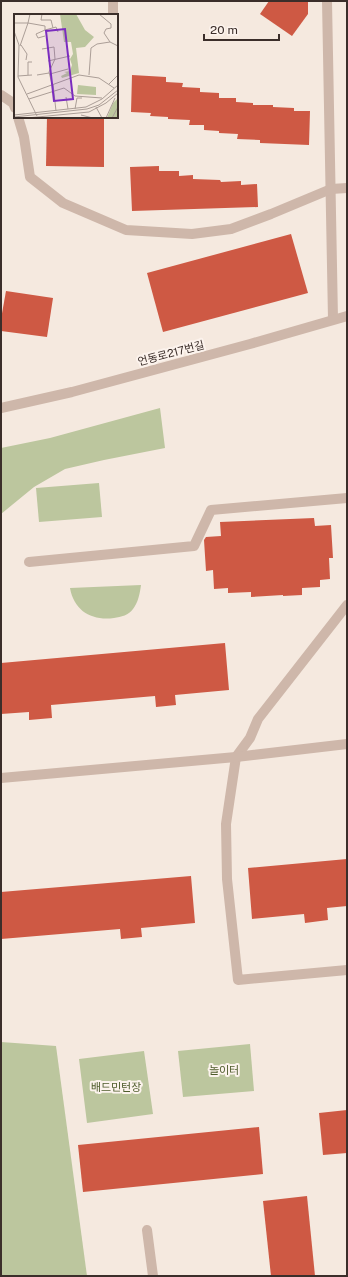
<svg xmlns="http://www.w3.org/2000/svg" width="348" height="1277" font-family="'Public Sans','Noto Sans KR',sans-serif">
<rect width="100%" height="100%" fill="#f5e9df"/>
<g fill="#bcc69e">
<polygon points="160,408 165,448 104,460 65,469 34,487 1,514 1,448 50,438"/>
<polygon points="99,483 102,517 39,522 36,488"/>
<path d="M141 585C140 593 138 603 133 609 129 615 121 617 114 618 92 621 74 611 70 588Z"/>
<polygon points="1,1042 56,1046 87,1276 1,1276"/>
<polygon points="250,1044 254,1091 183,1097 178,1051"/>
<polygon points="144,1051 153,1114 87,1123 79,1059"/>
</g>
<g fill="#ce5944">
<polygon points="269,1 308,1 308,14 292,36 260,14"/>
<polygon points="132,75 166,77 166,82 183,83 182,87 200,88 200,92 219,93 219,98 236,98 236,102 253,103 253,105 273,105 273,107 294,108 294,111 310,111 309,145 260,143 260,140 237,139 238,134 219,133 219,131 204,130 204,125 189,125 190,120 168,119 168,117 150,116 151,113 131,112"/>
<polygon points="47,117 104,117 104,167 46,166"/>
<polygon points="159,166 159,171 179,171 179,176 193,175 193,179 220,180 221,182 241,181 241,185 257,184 258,207 132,211 130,167"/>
<polygon points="291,234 308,293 163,332 147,273"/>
<polygon points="6,291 53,298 47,337 1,331 1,319"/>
<polygon points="314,518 315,526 331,525 333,558 329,558 330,579 320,580 320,587 302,588 302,595 283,596 283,595 251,597 251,592 228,593 228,588 214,589 213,570 206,571 204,540 206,537 221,536 220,522"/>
<polygon points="225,643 229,690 175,695 176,705 156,707 155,696 51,705 52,718 29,720 29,712 1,714 1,663"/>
<polygon points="347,859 347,906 327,908 328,920 305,923 304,914 252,919 248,868"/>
<polygon points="191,876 195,923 141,928 142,937 121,939 120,929 1,939 1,892"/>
<polygon points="347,1110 347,1153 323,1155 319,1113"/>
<polygon points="259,1127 263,1174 83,1192 78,1145"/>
<polygon points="307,1196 315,1276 271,1276 263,1201"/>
</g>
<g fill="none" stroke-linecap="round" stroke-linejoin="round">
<g stroke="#ceb7aa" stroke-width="10">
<polyline points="29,562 194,546 211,510 347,498"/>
<polyline points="347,605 258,719 250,738 236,757 226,824 227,879 238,980 347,970"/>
<polyline points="1,778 236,757 347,744"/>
<polyline points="147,1230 153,1276"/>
</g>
<g stroke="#ceb7aa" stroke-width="10">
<polyline points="113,1 113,15"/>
<polyline points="327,1 333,319"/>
<polyline points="1,95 13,103 15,108"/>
<polyline points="18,117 24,137 30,177 63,203 126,230 192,234 231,229 271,214 331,189 347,188"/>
<polyline points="1,408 72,392 250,344 347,316"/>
</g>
</g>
<g text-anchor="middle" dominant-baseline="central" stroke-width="4" stroke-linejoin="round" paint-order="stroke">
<g font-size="11" fill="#3b2e2a" stroke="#fcf3ed">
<text transform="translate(171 353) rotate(-15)">언동로217번길</text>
</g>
<g font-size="11" fill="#4e5c2c" stroke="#fcf3ed">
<text x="224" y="1070">놀이터</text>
<text x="116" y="1087">배드민턴장</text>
</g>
</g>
<g transform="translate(14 14)">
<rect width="104" height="104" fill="#f5e9df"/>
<path d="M46 0H62L71 16 80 23 71 33 62 34 65 59 48 64 47 62 53 59 50 58 56 57 58 51 56 45 59 40 57 28H50ZM64 71 82 73V81L63 80ZM104 84V104H93L99 89Z" fill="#bcc69e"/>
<path fill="none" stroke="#ab9e97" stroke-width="1" d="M28 0 27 6H37L39 14M85 0 97 10V14L92 15 90 19 96 28 104 32M0 9H14L16 0M31 16 42 13 44 18M0 17 5 31 4 63 23 102M7 31 13 40 12 46M6 32 14 9 31 12V16L22 20 24 24 31 22M28 35 40 33 41 45 35 58 38 70M34 47 56 42M36 60 54 55M14 61V48H18M23 61 35 59M75 61 77 34 83 30 96 28M4 62 18 61M39 70 42 97M95 70 104 61M13 80 65 61 85 64 100 74M52 83 54 95M15 85 50 74 61 82 88 84M82 93 88 104M61 95 63 84H68M0 101 72 93 88 85 104 71M67 101 79 104M0 103 73 95 85 91 104 76M13 104 75 98 92 89 104 79M35 104H65M92 104 101 84M98 104 104 93"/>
<path fill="#7b2cbf" fill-opacity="0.15" stroke="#7b2cbf" stroke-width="2" d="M51 15 59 85 40 87 32 17Z"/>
<rect width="104" height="104" fill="none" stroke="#3b2e2a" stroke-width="2"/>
</g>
<rect width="348" height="1277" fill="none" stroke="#3b2e2a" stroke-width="4"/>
<path d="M204 34v6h75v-6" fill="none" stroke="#3b2e2a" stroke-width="2"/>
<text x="210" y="34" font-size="12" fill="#3b2e2a" stroke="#fcf3ed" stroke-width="3" paint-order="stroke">20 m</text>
</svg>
